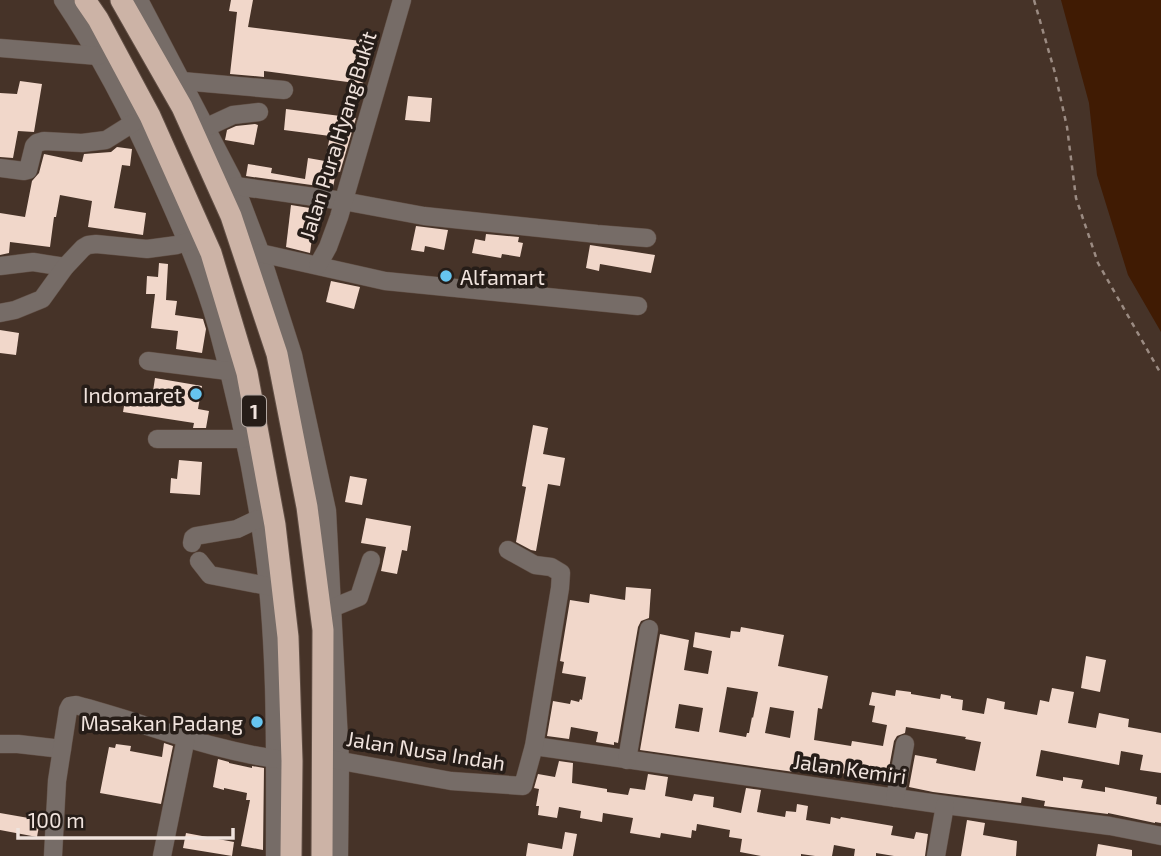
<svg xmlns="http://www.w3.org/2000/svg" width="1161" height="856" font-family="'Exo 2',sans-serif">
<rect width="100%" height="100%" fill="#463328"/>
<polygon fill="#401b03" points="1061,0 1161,0 1161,332 1128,275 1097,175 1089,103"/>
<g fill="#f1d7ca" fill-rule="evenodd">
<polygon points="231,0 253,0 248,27 369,42 363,84 264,71 264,77 230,74 237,12 229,11"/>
<polygon points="20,81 42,84 34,132 18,131 13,158 0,157 0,93 17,94"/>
<polygon points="408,96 432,98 430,122 405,120"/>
<polygon points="286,109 356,118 340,172 336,171 333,188 246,176 248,164 272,168 271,173 305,179 308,158 325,161 330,136 284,130"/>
<polygon points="255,124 258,125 254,145 225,140 227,130 236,126"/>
<polygon points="117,147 132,149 130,166 122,165 114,208 146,213 143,235 88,227 92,201 60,195 56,217 54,217 50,247 10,242 9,253 0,255 0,213 25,217 32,181 39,173 44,154 82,162 84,154 111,152"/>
<polygon points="291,205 316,209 310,253 286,247"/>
<polygon points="416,226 448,230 444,250 425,246 424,252 411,250"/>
<polygon points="486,234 519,237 518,242 523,243 520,257 502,254 501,258 472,253 475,239 485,241"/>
<polygon points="590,245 655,255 651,273 600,264 599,271 586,268"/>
<polygon points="159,263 168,264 166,300 177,301 175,315 203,319 206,329 202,353 176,349 178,331 151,328 155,294 146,294 147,276 158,277"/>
<polygon points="331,281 360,287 354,309 326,302"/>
<polygon points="0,330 19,333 16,355 0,353"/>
<polygon points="155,378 202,386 198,409 209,411 206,428 193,428 194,423 123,412 126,394 152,398"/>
<polygon points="533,425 548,428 543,454 565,458 560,486 548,484 536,551 531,550 516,542 526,487 522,486"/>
<polygon points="179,460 202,462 200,495 170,493 171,478 177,479"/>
<polygon points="350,476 367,479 362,505 345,502"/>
<polygon points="366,518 411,526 407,551 402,550 397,574 381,571 386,547 361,543"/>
<polygon points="626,587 651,589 649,618 641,621 638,627 618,743 614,742 614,745 596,742 598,732 571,727 569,739 547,736 553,701 570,704 571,700 579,702 580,699 582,700 586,677 562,673 564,662 560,661 570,600 589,603 590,594 625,600"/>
<path d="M741 627 784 635 778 666 828 676 822 709 818 708 814 740 851 746 852 741 883 746 887 725 872 722 875 706 869 705 872 692 895 696 896 690 911 692V694L940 699 941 694 951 696V698L963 700 962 710 984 714 987 698 1005 702 1004 709 1037 715 1040 700 1049 702 1052 688 1074 692 1068 723 1096 728 1099 713 1129 719 1128 727 1161 733V773L1140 770 1143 755 1121 751 1119 765 1041 750 1036 776 1063 781V777L1083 780 1081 788 1105 792V787L1157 797 1156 804 1161 805V823L1155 822V823L1108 813V814L1044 806 1045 801 1022 797 1021 803 933 792 909 787 915 755 937 759 936 763 975 771 981 742 965 739 966 737 906 727 905 733 897 736 894 741 886 784 863 780 864 777 841 773 840 778 816 774 818 762 796 758 794 772 640 750 660 634 689 640 684 670 708 674 712 651 693 647 695 632 730 638 731 631 740 632ZM727 687 758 692 753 718 752 717 749 733H747L746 737 719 732ZM679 704 703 708 699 732 675 728ZM770 707 794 711 790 738 765 733Z"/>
<polygon points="1086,656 1106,660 1100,692 1081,688"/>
<polygon points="164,743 173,746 161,804 100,793 109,747 115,748 116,744 131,746 130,751 162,757"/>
<polygon points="218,759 229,762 229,763 252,768 252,766 264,768 263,850 241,846 250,800 246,800 247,793 224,788 224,790 213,787"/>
<polygon points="559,761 573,763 572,783 607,789 607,792 628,795 630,788 645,790 648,774 668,777 665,796 692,801 694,794 714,797 713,807 741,813 746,788 761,790 757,812 785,817 786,811 796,812 797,804 808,806 806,820 830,824 831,817 840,819 841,817 893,826 891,835 914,839 916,832 928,834 925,856 894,856 876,853 876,856 854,856 855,849 834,845 832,856 815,856 801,854 801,856 761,856 740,852 742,839 729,837 730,830 697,824 696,831 692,830 691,838 661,833 660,838 630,833 633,818 603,813 602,822 580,818 581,811 559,807 557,818 538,815 539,806 536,806 539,789 534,788 538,774 555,777"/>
<polygon points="0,813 40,820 37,837 0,830"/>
<polygon points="967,820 985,823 983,835 1017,841 1016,856 961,856"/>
<polygon points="565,832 577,834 573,856 526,856 528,843 562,849"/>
<polygon points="186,833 234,842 232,856 183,848"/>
<polygon points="1098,844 1132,850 1132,856 1096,856"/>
</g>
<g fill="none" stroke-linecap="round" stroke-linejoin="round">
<defs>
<g id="minor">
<path d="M63 0C102 58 133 119 161 182 182 229 203 276 217 326 238 402 255 481 265 559 277 657 275 757 275 856"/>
<polyline points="139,0 232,178 259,249 293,355 327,511 340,760 339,856"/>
<polyline points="0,48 98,56"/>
<polyline points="182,81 284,90"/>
<polyline points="207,127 233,115 259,112"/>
<polyline points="0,168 24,171 28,170 34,146 37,143 44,141 82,143 106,140 133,123"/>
<polyline points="236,186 343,201 424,216 597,234 647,238"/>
<polyline points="260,253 385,281 638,306"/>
<polyline points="318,265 328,247 339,217 402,0"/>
<polyline points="0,266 33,262 65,267"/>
<polyline points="0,313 15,310 42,299 65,267 83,248 88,245 96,244 147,249 177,245 197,239"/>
<polyline points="148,361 228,371"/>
<polyline points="157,439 243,439"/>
<polyline points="192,543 193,538 196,536 237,529 258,519"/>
<polyline points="199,561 210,575 278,588"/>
<polyline points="332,608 359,597 371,560"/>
<polyline points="0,744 18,744 62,749"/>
<polyline points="534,746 945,805 1110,826 1161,836"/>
<polyline points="330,759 451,781 523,786 534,746 560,588 561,573 551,567 535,565 508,550"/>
<polyline points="627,760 649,629"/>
<polyline points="895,798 905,744"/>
<path d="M53 856 57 781 68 710 70 706 76 705C145 723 214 752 285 760"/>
<polyline points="162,856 186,738"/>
<polyline points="936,856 945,805"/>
</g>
<g id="highway">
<polyline points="85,0 98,19 150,116 211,253 247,373 275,525 288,637 292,761 291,856"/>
<polyline points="121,0 182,107 231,216 277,354 307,507 323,630 322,856"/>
</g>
</defs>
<use href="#minor" stroke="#614f45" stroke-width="19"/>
<use href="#highway" stroke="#614f45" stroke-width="23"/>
<polyline stroke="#9b8b82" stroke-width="2.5" stroke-dasharray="5 5" stroke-linecap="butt" points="1034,0 1055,73 1067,127 1076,198 1098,263 1161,374"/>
<use href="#minor" stroke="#766c67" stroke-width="18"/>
<use href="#highway" stroke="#ccb3a6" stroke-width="21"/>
</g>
<g fill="#66c4ef" stroke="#261d18" stroke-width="2.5">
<circle cx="446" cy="276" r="7"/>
<circle cx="196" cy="394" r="7"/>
<circle cx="257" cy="722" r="7"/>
</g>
<g text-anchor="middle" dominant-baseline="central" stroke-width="7" stroke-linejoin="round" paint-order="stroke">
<rect fill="#261d18" stroke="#b3a8a2" stroke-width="2" x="242" y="395.5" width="24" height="31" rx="5"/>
<g font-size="19" font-weight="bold" fill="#f0e3dd">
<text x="254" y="411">1</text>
</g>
<g font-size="21" fill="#f0e3dd" stroke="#261d18">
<text transform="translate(337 135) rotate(-73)">Jalan Pura Hyang Bukit</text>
<text transform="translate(426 750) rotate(9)">Jalan Nusa Indah</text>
<text transform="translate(850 768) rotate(8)">Jalan Kemiri</text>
</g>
<g font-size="21" fill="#f0e3dd" stroke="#261d18" text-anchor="end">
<text x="460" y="276" text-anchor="start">Alfamart</text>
<text x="182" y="394">Indomaret</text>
<text x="243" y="722">Masakan Padang</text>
</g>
</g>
<path d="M18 828v10h215v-10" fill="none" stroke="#f0e3dd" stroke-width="3.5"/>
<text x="28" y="828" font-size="21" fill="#f0e3dd" stroke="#261d18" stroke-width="5" paint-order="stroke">100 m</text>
</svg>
